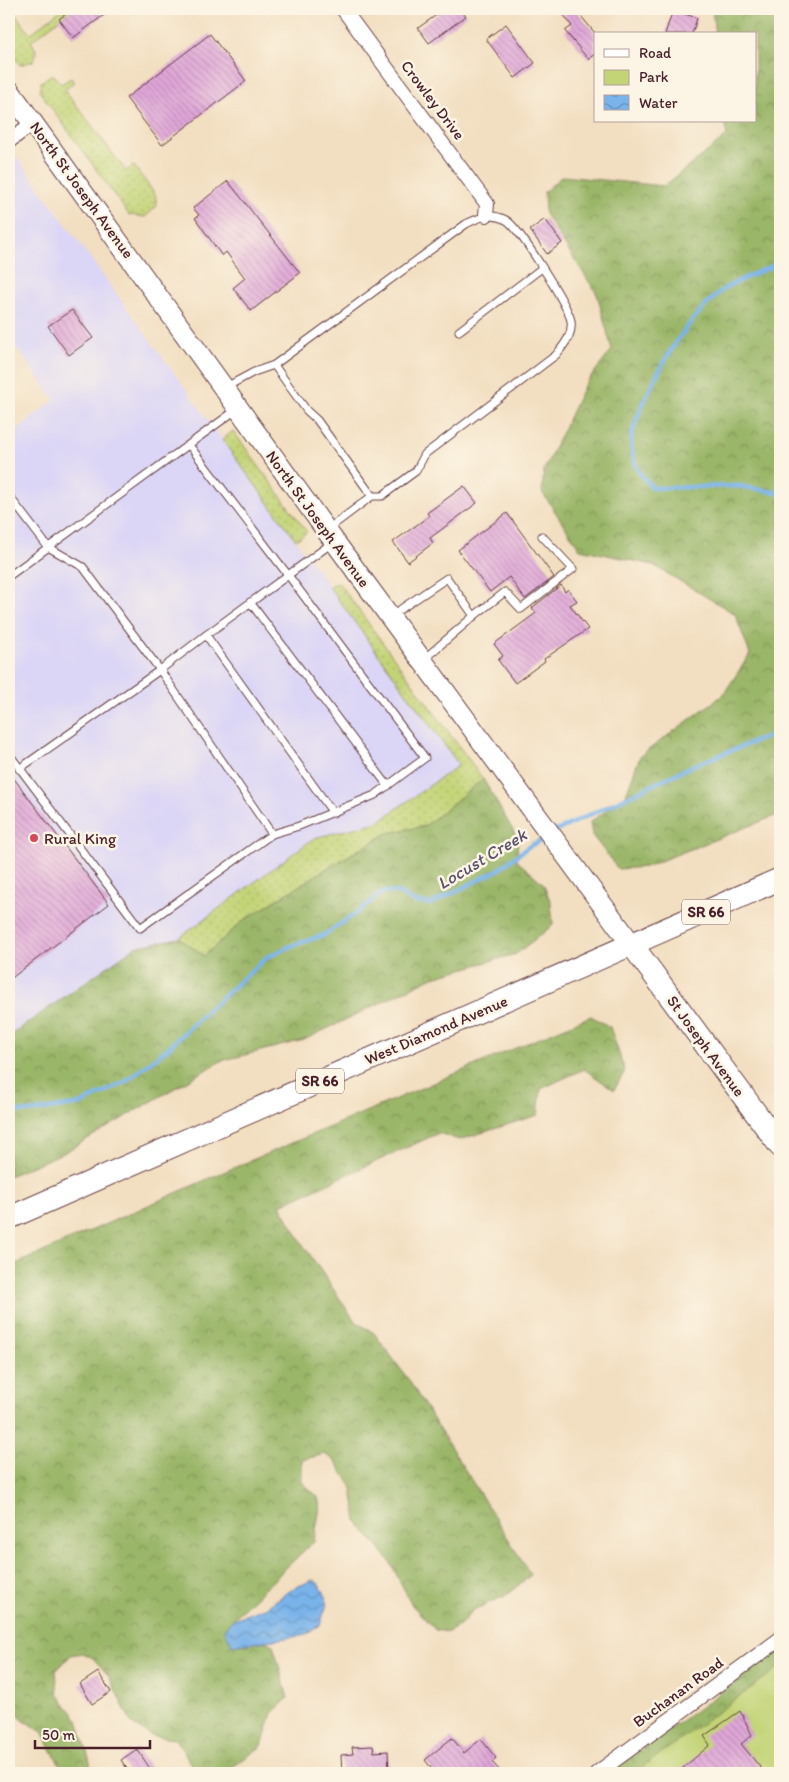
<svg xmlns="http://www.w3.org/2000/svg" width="789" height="1782" font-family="Itim,sans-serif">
<defs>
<pattern id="grass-dots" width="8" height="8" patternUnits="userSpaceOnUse" patternTransform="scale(1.25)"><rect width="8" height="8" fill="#c3d477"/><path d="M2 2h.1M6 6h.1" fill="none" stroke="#a9b667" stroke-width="1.8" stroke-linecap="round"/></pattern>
<pattern id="forest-crowns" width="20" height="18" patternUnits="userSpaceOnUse" patternTransform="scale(1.25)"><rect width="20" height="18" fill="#9ab668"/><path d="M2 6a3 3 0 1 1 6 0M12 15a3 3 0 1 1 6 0" fill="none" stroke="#809356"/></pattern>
<pattern id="water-waves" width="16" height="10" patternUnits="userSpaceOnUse" patternTransform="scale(1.25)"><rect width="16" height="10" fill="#79b3ea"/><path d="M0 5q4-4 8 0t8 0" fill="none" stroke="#6591be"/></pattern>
<pattern id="building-back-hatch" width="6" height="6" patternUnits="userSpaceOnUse" patternTransform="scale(1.25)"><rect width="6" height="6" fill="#e0a7d9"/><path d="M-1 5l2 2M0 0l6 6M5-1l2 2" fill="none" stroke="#b887b0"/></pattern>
</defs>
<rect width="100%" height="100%" fill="#fcf5e5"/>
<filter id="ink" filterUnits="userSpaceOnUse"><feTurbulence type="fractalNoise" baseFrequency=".02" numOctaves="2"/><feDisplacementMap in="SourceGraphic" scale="10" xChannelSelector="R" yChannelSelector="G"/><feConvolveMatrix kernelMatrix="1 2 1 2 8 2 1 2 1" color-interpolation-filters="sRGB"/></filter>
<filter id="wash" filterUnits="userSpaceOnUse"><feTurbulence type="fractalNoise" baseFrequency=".0096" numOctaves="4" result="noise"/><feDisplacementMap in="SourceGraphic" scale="20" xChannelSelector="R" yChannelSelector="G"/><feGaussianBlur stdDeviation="1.12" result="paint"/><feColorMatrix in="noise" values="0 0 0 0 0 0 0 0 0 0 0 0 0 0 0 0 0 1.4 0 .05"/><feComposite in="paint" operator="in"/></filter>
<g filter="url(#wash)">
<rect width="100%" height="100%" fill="#f2dec0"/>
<polygon fill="#dcd6f6" points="9,146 459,765 378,822 314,838 179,938 135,947 9,1036 9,436 55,400 9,338"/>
<g fill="url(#grass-dots)" stroke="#867a51">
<polygon points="12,9 30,34 62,9 73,9 31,41 37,52 33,61 20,65 9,49 9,10"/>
<polygon points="52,74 61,84 71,78 74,82 65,90 126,171 134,166 155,194 157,206 145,217 129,215 40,92 41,82"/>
<polygon points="233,431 307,532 296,540 222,440"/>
<polygon points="338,582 483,779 425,826 388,833 326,869 243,921 204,956 179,938 314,838 378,822 459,765 329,587"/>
</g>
<g fill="url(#forest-crowns)" stroke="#726a4a">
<polygon points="712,9 780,9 780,814 645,867 618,869 592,835 590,822 625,797 640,756 723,695 750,654 735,614 653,565 580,549 542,492 544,470 585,384 612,350 597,294 545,214 544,192 562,176 664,186 727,136 725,121 755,121 755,34 715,34"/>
<polygon points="483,779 518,839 517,861 543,883 551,903 553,925 516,954 433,977 304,1040 221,1061 65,1152 9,1176 9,1036 135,947 179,938 204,956 243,921 326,869 388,833 425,826"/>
<polygon points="591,1016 610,1027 625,1071 614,1090 584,1069 541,1089 538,1115 459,1140 439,1133 280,1205 302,1243 355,1321 374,1333 408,1379 531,1575 505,1596 473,1610 458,1627 448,1632 435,1630 412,1605 389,1560 357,1522 352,1488 335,1460 324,1454 302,1460 302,1482 318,1497 320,1507 314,1541 233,1619 224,1629 246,1645 263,1640 273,1645 288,1698 272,1713 262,1746 224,1773 203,1773 195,1769 175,1739 152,1736 132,1724 108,1675 93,1658 83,1653 71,1655 56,1671 58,1694 78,1720 90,1762 91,1773 64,1773 42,1732 23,1720 17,1712 9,1678 9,1267 212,1177"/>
<polygon points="780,1650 780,1676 649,1773 613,1773 620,1765"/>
</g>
<polygon fill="#c3d477" stroke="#867a51" points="780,1667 780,1773 634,1773"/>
<polygon fill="url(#water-waves)" stroke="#62698a" points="313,1580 318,1583 324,1592 327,1604 320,1625 306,1635 233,1646 224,1629 233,1619 265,1608 294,1588"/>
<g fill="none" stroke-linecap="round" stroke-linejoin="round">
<g stroke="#79b3ea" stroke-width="4.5">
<path d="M780 263C764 270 731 282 719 293 683 324 659 366 641 409 637 419 631 431 631 442 632 464 638 473 653 488L739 486 780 493"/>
<polyline points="556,831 694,765 780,732"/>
<polyline points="9,1111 30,1112 81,1104 125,1082 168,1048 208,1010 267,957 291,946 324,935 358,912 383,892 396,892 415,902 431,904 498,870 528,847 545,838"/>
</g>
</g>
<g id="blocks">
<g fill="url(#building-back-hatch)">
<polygon points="73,9 112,9 73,38 59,19"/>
<polygon points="445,9 461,9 466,16 429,43 418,28"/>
<polygon points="559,9 575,9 595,33 595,54 588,59 565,31 572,26"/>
<polygon points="673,10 697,18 692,34 665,34"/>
<polygon points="506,24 535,63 515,78 486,39"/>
<polygon points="210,34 246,81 162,145 126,98"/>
<polygon points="228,181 300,273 251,311 233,288 245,278 226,252 222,256 195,218 199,215 193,208"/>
<polygon points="545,219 562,243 547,254 530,230"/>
<polygon points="72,310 93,338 69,355 48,326"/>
<polygon points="464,486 477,503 430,538 433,543 408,562 393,542 429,516 427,513"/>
<polygon points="507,513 554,577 525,599 509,577 490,592 458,550"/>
<polygon points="561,585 565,592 568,589 577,601 570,605 588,629 544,659 545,661 515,683 498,660 503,656 494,644 536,613 532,608"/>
<polygon points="9,772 109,904 9,980"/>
<polygon points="98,1672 111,1692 92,1704 80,1684"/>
<polygon points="740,1711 752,1735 741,1744 765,1773 677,1773 710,1745 704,1736"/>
<polygon points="452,1738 464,1753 481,1739 496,1758 492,1762 502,1773 435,1773 425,1760"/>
<polygon points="373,1746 374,1752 388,1751 389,1773 342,1773 341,1755 353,1754 352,1747"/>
<polygon points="137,1749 153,1773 130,1773 121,1760"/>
</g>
</g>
</g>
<g filter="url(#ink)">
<use href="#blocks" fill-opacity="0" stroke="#633c41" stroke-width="1"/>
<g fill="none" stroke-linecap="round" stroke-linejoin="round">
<defs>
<g id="service">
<polyline points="459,331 542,268"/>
<path d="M274 365 466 224C480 217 491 212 506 220 519 227 569 307 571 321 573 335 564 345 556 355L425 454 416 471 382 496H372"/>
<polyline points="226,387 254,372 274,365 307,411 317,420 372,496 328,529"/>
<polyline points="189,445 288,575 425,758 375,795 299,826 272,834"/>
<polyline points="9,496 48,547 83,567 160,670 272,834 140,928 9,754"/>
<polyline points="9,576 236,410"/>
<polyline points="250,602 388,786"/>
<polyline points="392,615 447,578 474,616 424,659"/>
<polyline points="474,616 505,592 521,609 573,569 542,536"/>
<polyline points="206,635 333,813"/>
<polyline points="19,769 160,670 206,635 332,543"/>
</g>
<g id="minor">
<polyline points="343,9 487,204 486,215"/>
<polyline points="9,141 33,123"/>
<polyline points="597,1773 780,1639"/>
</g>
<polyline id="secondary" points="9,90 326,530 632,945"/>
<g id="primary">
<polyline points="632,945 780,1146"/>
<polyline points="9,1218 780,879"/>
</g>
</defs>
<use href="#service" stroke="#633c41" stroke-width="9"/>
<use href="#minor" stroke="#633c41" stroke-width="16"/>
<use href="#secondary" stroke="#633c41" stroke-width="22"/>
<use href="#primary" stroke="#633c41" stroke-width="24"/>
<use href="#service" stroke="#fff" stroke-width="7"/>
<use href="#minor" stroke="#fff" stroke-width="14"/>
<use href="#secondary" stroke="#fff" stroke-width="20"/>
<use href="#primary" stroke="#fff" stroke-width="22"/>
</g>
</g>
<circle fill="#d1495b" stroke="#fcf5e5" stroke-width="2" cx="34" cy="838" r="5"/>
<g text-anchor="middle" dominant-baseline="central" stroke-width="5" stroke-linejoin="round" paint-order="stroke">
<g fill="#fcf5e5" stroke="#7f5f63" stroke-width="1">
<rect x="682" y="899.5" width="48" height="25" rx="4"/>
<rect x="296" y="1068.5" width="48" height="25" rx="4"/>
</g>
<g font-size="15" font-weight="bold" fill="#4a1f2b">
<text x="706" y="912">SR 66</text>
<text x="320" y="1081">SR 66</text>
</g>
<g font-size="16" fill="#4a1f2b" stroke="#fcf5e5">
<text transform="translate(433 100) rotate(53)">Crowley Drive</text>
<text transform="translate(82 190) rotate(54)">North St Joseph Avenue</text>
<text transform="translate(318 519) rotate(54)">North St Joseph Avenue</text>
<text transform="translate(436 1030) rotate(-23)">West Diamond Avenue</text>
<text transform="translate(706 1046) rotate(54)">St Joseph Avenue</text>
<text transform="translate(678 1692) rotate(-36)">Buchanan Road</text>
</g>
<g font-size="16" fill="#4a1f2b" stroke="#fcf5e5" text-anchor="start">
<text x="44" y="838">Rural King</text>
</g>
<g font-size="18" font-style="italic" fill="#5a536e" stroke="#fcf5e5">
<text transform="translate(482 859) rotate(-31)">Locust Creek</text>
</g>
</g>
<rect width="789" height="1782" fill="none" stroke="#fcf5e5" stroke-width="30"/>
<rect x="594" y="32" width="162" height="90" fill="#fcf5e5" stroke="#b59f9b"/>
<rect x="604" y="49" width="25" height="8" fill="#ffffff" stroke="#b59f9b"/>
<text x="639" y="58" font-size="15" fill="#4a1f2b">Road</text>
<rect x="604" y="70" width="25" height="15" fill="#c3d477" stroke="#b59f9b"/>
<text x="639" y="82" font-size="15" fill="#4a1f2b">Park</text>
<rect x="604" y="95" width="25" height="15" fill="url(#water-waves)" stroke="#b59f9b"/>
<text x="639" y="108" font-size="15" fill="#4a1f2b">Water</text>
<path d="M35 1740v8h115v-8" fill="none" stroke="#4a1f2b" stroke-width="2.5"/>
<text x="42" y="1740" font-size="15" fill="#4a1f2b" stroke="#fcf5e5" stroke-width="4" paint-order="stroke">50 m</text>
</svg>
